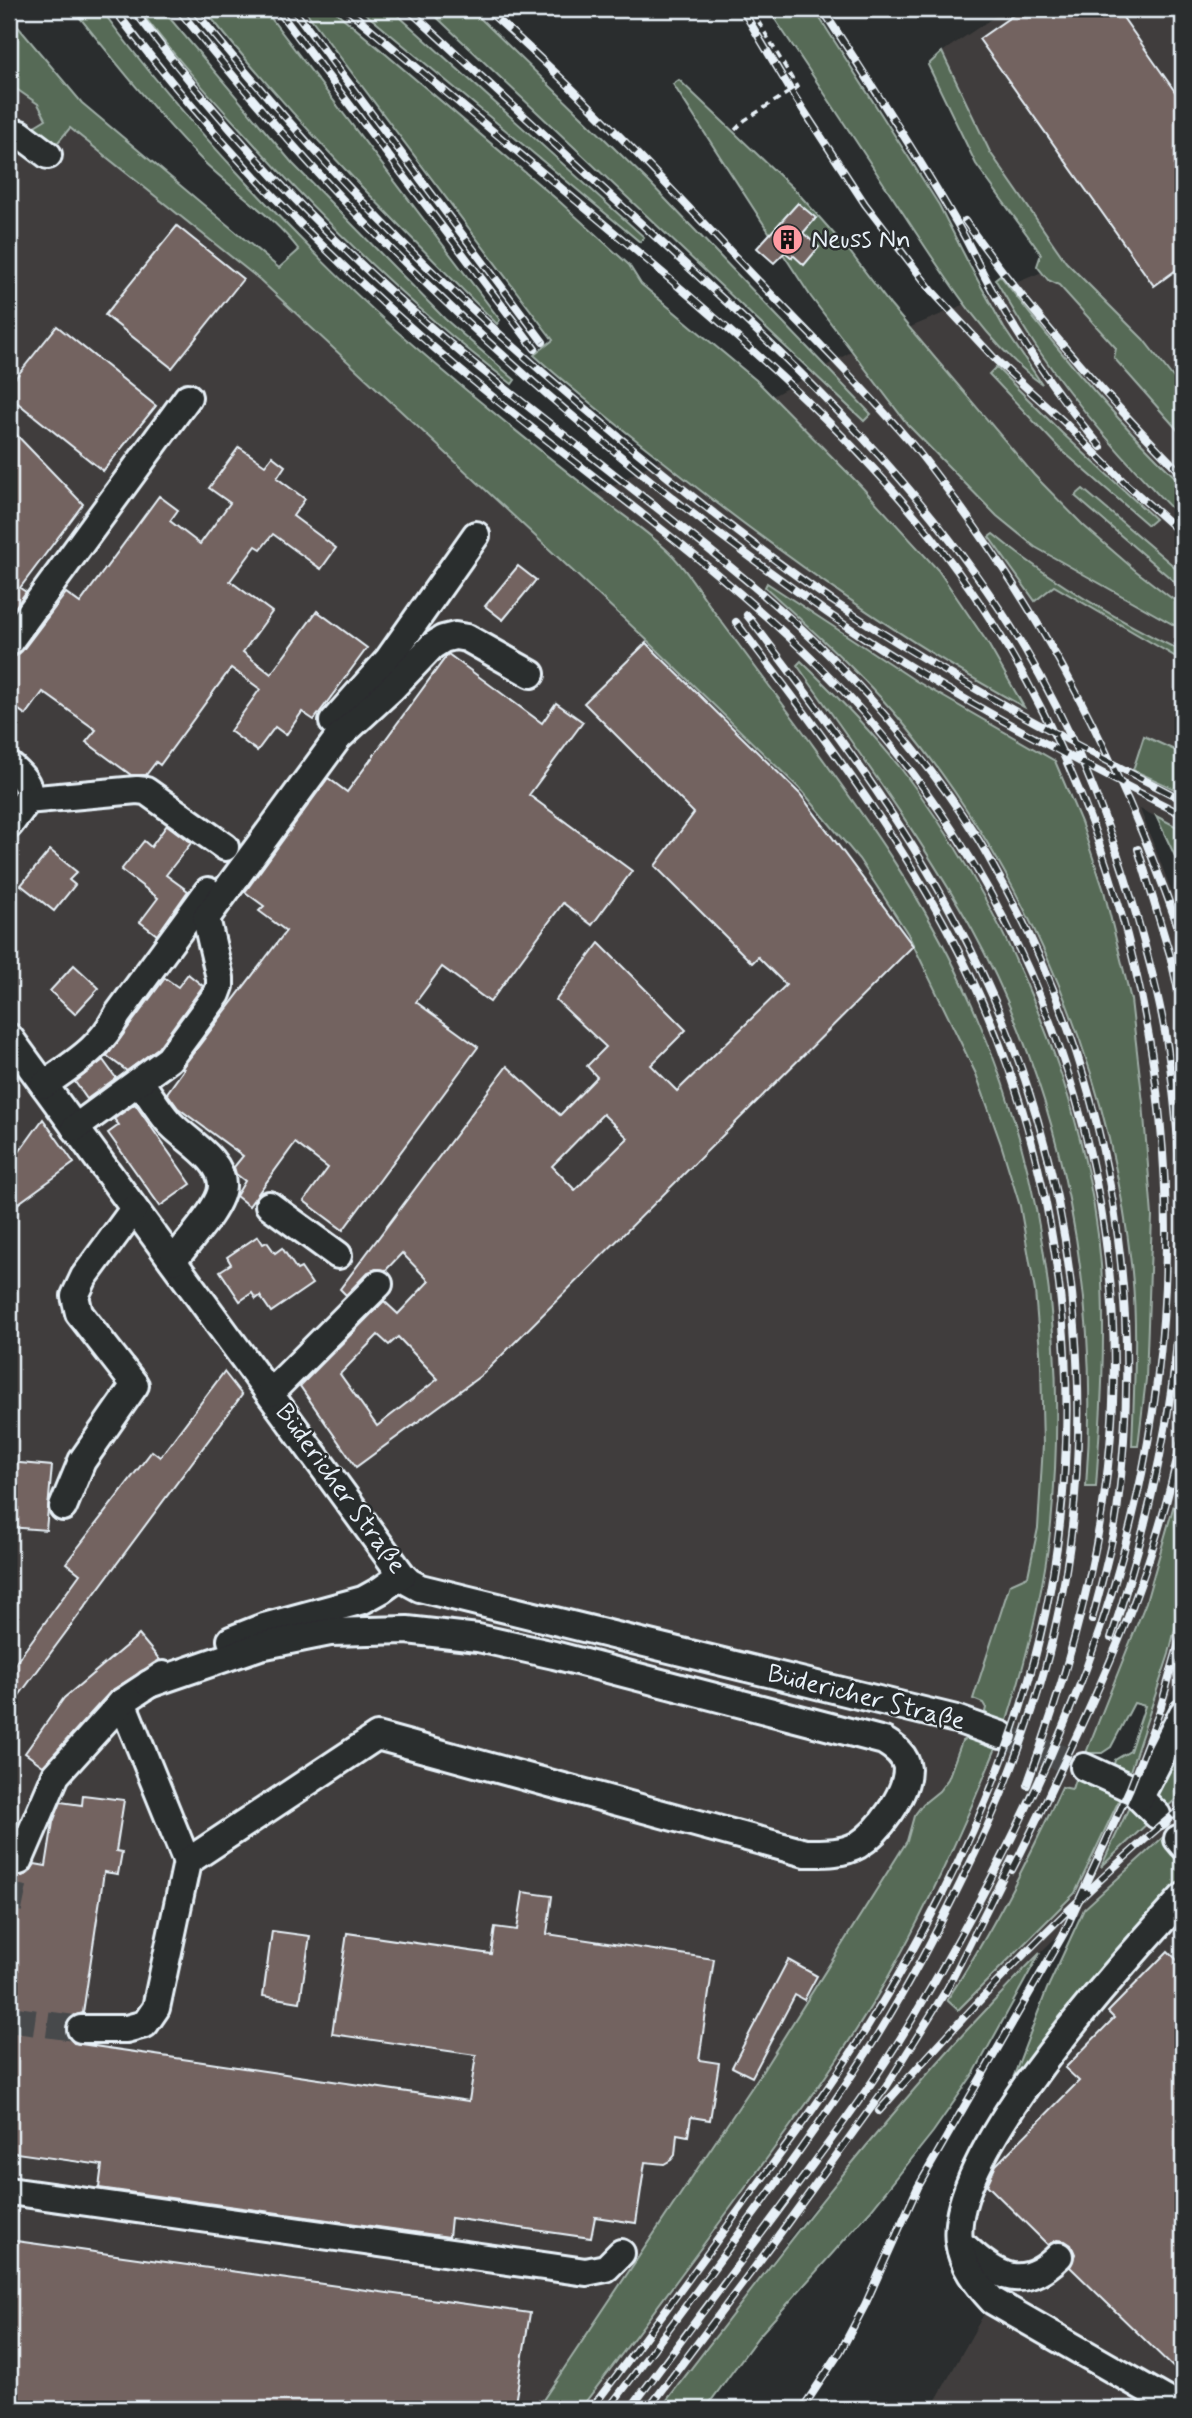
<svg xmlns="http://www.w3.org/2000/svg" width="1192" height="2418" font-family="Mynerve,sans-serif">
<rect width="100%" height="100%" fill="#2a2d2e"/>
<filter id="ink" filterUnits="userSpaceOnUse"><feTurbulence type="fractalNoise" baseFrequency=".0143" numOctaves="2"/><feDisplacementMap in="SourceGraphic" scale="14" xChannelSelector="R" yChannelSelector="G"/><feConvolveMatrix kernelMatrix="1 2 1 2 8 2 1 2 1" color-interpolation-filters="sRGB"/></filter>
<g filter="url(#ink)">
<g fill="#403e3d">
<polygon points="1006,9 1183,9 1183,830 1140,809 1183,921 1183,1473 1146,1602 1072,1789 1062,1787 1020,1878 975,1958 948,2001 1129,1774 1169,1654 1183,1595 1183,1659 1140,1783 1136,1834 1183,1793 1183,1819 1084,1909 1028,1965 925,2076 801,2223 660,2409 580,2409 803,2109 860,2023 897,1961 933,1891 963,1829 998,1744 962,1741 948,1779 939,1791 923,1804 914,1816 907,1841 762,2072 537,2409 9,2409 9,93 12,86 38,104 47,119 70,127 259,279 649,642 803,792 859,859 908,934 976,1074 1001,1144 1020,1206 1035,1291 1041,1364 1043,1445 1038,1528 1028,1577 973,1699 983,1703 1004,1726 1035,1618 1051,1525 1056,1393 1049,1289 1041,1230 1026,1161 997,1067 794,719 672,555 596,495 851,352 1066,262 990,152 942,52"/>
<polygon points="1183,1881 1183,2409 931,2409 985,2312 968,2290 953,2262 1005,2099 1106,1964"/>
</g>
<g fill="#566a56" stroke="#9faea7" stroke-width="2">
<path d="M73 9H101C146 71 196 128 248 184 303 242 359 300 420 351 478 401 538 449 598 496 622 515 650 533 671 554 688 571 701 594 715 613 744 652 773 691 802 730 861 812 921 893 963 985 1041 1152 1069 1340 1051 1524 1044 1592 1026 1661 1005 1727L995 1723 985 1712 986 1708 983 1703 973 1699 1010 1584 1028 1576 1038 1528 1043 1445 1041 1364 1035 1291 1020 1206 1001 1144 976 1074 908 934 859 859 803 792 649 642 259 279 70 128 54 147 34 132 33 127 46 119 38 104 12 86 9 93V16L82 103 279 268 299 250C272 214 233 191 201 159 155 112 114 60 73 9Z"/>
<path d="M139 9H162L293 164 445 319 515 380 512 384C414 310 327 225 245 134 208 94 171 53 139 9Z"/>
<path d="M204 9H264L500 320 497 324C394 221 295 122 204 9Z"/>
<path d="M304 9H333L335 11 560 202 629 265 641 284 756 380 860 485 938 570 987 642 1024 707C901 640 788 559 678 473 629 434 580 397 534 355L553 340Z"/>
<polygon points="360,9 391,9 644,237 640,242"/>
<polygon points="428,9 469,9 482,20 649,182 871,414 864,421"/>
<path d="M768 9H814L939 205 970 266 1004 328 1042 384C985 344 939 267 901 210 857 143 813 75 768 9Z"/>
<polygon points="942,52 990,152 1066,262 1143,339 1183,390 1183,436 1114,358 1116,348 1059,285 1048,280 1037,266 1041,254 976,164 928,65"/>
<polygon points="679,80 797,192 850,252 891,306 1034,475 1084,526 1136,571 1183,607 1183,630 1035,547 997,516 908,425 811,297 673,84"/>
<path d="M1000 275C1056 349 1117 421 1183 485V520C1130 467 1080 410 1037 348 1022 326 1009 302 995 279Z"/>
<polygon points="996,367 1062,433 1155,519 1148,525 1059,448 989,374"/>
<polygon points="1083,489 1183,574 1183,589 1075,496"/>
<path d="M993 534C1051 582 1115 619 1183 652V661L1054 586 1035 601 989 537Z"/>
<path d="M767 583 916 681 1055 761 1081 822 1104 891 1131 1000 1143 1103 1152 1216 1146 1379 1138 1446H1132C1134 1389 1138 1330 1132 1272 1111 1074 1032 883 907 728 865 676 814 632 765 587Z"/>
<path d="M801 661C837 696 871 731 902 770 1004 904 1088 1095 1101 1265 1106 1339 1101 1413 1096 1487H1086C1101 1296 1064 1098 972 929 921 837 858 751 797 665Z"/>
<polygon points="1144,736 1183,754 1183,793 1133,770"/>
<polygon points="1156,816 1183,830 1183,861 1175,856"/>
<polygon points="1183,1473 1183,1595 1169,1654 1129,1774 1113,1768 1115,1760 1130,1751 1145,1706 1134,1703 1111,1747 1102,1753 1086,1753 1146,1602"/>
<path d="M973 1735 998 1743C968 1817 936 1889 898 1959 855 2039 801 2112 748 2184 692 2260 637 2335 580 2409H537L762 2072 907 1841 914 1816 923 1804 939 1791 948 1779 962 1741Z"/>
<polygon points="1183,1747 1183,1793 1166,1808 1152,1796 1173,1758"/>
<path d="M1077 1773 1122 1794 1075 1893 958 2010 947 2000C992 1932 1028 1861 1062 1787L1072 1789Z"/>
<polygon points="1131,1803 1151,1820 1101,1867"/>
<polygon points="1183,1819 1183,1834 1170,1846 1183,1859 1183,1881 1106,1964 1005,2099 1047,1989 1084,1909"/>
<path d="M1040 1953 974 2073 933 2132 870 2211 758 2337 705 2409H660C759 2280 857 2150 967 2030 991 2005 1015 1978 1040 1953Z"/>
</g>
<g fill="#736461" stroke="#e8f1f8" stroke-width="2" fill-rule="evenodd">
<polygon points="1022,9 1117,9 1183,103 1183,265 1154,286 979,39"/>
<polygon points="798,203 816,218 803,233 819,247 804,265 793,255 792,258 785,252 774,263 757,248"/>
<polygon points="177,226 243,279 172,368 105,315"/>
<polygon points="57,326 156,406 103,471 9,396 9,386"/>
<polygon points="9,427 83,504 20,588 26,592 9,616"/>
<polygon points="239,447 265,465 272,456 285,466 277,478 305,499 293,516 336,548 321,569 273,534 261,549 256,546 230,581 272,612 243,652 271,674 317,611 367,648 314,720 302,712 286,735 275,727 257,751 230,731 260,689 231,668 160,765 156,762 146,775 131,775 86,742 96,730 43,692 26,715 9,703 9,658 16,656 22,651 66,593 80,603 159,496 178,510 170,521 200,544 230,503 209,488"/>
<polygon points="518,566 536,580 503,620 485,606"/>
<path d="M646 643 800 794 913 946 483 1374 356 1467 300 1386 384 1301 398 1314 429 1281 402 1253 386 1270 376 1269 368 1272 346 1295 340 1289 507 1066 560 1115 597 1077 587 1066 606 1047 556 1000 599 943 686 1030 651 1065 677 1091 786 985 758 957 752 963 655 866 694 813 584 703ZM603 1114 628 1138 575 1190 552 1166ZM378 1335 389 1345 398 1337 438 1379 377 1426 340 1374Z"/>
<polygon points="448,654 542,723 556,703 583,722 529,795 632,871 592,925 563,903 490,1002 442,967 416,1002 478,1047 343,1230 304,1201 328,1168 295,1143 249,1206 236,1196 245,1181 236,1174 234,1167 243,1156 178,1108 167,1093 184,1069 182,1068 286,931 259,911 264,906 245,892 328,778 347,792"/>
<polygon points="167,825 191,843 166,875 188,891 157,935 140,922 158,898 121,870 144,841 151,847"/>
<polygon points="50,850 77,872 69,880 75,885 54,911 21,885"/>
<polygon points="74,965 99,988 75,1014 50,991"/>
<polygon points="188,974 203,986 158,1048 127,1071 107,1056 165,978 178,987"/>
<polygon points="103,1060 116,1078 87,1099 75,1082"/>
<polygon points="135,1104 191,1184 160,1206 108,1133 119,1125 114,1119"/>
<polygon points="43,1119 74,1163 9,1210 9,1166"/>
<polygon points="258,1236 263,1244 267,1242 275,1253 282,1248 297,1270 301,1268 312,1284 271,1312 260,1296 256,1299 252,1293 240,1301 220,1271 231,1264 227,1257"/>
<polygon points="224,1372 242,1395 9,1709 9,1672 80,1574 66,1563 152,1451 160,1457"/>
<polygon points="9,1462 52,1466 46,1530 9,1527"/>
<polygon points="139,1635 160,1660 111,1691 43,1766 25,1753 64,1698"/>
<polygon points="83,1795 124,1800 116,1851 122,1852 118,1874 104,1872 83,2013 73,2016 67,2022 65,2028 67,2036 74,2043 469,2101 476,2055 332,2034 347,1933 491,1954 495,1927 517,1930 523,1892 552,1896 547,1934 714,1959 699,2060 719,2063 710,2120 691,2117 688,2136 677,2134 675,2155 671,2160 664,2164 645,2162 636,2223 595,2217 591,2238 451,2218 449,2237 99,2188 102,2165 9,2152 10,1874 22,1876 29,1873 35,1864 46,1866 53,1822 61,1802 82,1805"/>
<polygon points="272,1931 310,1936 300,2002 263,1996"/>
<polygon points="1168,1951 1183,1966 1183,2377 1070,2267 1075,2254 1071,2245 1065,2241 1057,2240 1048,2245 987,2185 996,2165 1079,2081 1065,2068 1114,2018 1108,2012"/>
<polygon points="788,1960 817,1976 804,2000 795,1995 752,2077 732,2067"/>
<polygon points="9,2240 530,2313 514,2409 9,2409"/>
</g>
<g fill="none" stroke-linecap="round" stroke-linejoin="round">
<g stroke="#464a4c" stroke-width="26" stroke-dasharray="26 13" stroke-linecap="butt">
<polyline points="1001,1735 1084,1767"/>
<polyline points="9,1909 19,1861"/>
<polyline points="9,2019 81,2029"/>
</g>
<defs>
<g id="minor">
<polyline points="9,131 20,134 48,155"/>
<polyline points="9,642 188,397"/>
<polyline points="333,722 388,660 476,535"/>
<path d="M9 765C39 790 30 798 9 825"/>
<polyline points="26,800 137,790 146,791 225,847"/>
<polyline points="9,1037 402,1575 409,1582 420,1588 956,1719 1001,1735"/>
<path d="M139 1081C149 1094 157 1108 168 1121 183 1139 222 1158 222 1185 223 1205 186 1244 173 1261"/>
<path d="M44 1085C75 1062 99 1050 118 1014L208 891"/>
<polyline points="75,1128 169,1059 217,994 220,986 220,978 206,918 338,738 391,689 432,646 443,639 455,636 467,638 531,674"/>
<polyline points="269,1205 338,1255"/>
<polyline points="270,1393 379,1284"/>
<polyline points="63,1507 82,1461 135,1385 79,1313 75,1296 84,1277 134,1209"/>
<polyline points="231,1640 264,1627 363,1600 381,1590 402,1575"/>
<polyline points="122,1702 187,1862"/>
<polyline points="1084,1767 1130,1788 1157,1815"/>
<polyline points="1140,1797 1183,1713"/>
<polyline points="1178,1839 1183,1845"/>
<polyline points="19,1861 56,1775 122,1702 163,1675"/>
<path d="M81 2029H126L145 2024 156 2008 187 1862 377 1736 805 1853C823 1853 842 1854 858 1845 879 1832 907 1794 907 1769 906 1755 894 1747 884 1741L554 1655 478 1638 407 1630 330 1632 260 1646 149 1684"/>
<polyline points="9,2191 586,2272 606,2268 621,2253"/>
<path d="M966 2248C999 2279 1023 2291 1059 2256"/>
<path d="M1182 2409 993 2301C977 2284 962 2265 959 2242 947 2153 1124 1963 1183 1897"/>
</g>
</defs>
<use href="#minor" stroke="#e8f1f8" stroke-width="32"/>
<polyline stroke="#e8f1f8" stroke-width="3.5" stroke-dasharray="7 5" stroke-linecap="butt" points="735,130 745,120 797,87 751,9"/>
<use href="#minor" stroke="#2a2d2e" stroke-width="26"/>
<defs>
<g id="rail">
<path d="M114 9C212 140 327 258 453 364 572 465 703 552 816 663 1021 864 1137 1158 1110 1446 1100 1561 1067 1676 1027 1785"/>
<path d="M133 9C229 137 342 255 466 357 534 412 603 465 671 519 726 563 781 607 831 657 885 712 935 771 976 836 987 853 996 872 1006 889 1110 1082 1145 1295 1117 1512 1112 1548 1101 1584 1092 1620"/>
<path d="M178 9C245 91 314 173 390 248 524 382 671 503 826 612 938 690 1062 753 1183 815"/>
<path d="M193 9C258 88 326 166 399 239 484 323 574 402 668 477 723 521 779 565 837 604 948 677 1065 740 1183 800"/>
<polyline points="277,9 535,349"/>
<polyline points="293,9 543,342"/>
<path d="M347 9C442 89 538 169 633 248 740 338 845 427 932 537 1017 645 1081 773 1119 906 1192 1161 1179 1417 1087 1666 1042 1787 981 1903 916 2013 874 2084 825 2148 776 2214 728 2279 679 2344 630 2409"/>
<path d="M408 9C496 90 584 171 672 252 802 371 931 493 1023 646 1074 731 1111 825 1138 921 1150 963 1162 1007 1168 1051 1176 1106 1180 1160 1183 1215"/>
<path d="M486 9C578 90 662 179 746 268 799 324 855 378 905 436 923 456 939 479 956 501 1055 634 1129 784 1183 941"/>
<polyline points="742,9 791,91 865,204 932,291 996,360 1063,421 1126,484 1183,535"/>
<path d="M822 9C868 79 913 148 955 220 969 243 979 267 992 290 1024 346 1060 399 1101 447"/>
<path d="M965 221C1030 312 1105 396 1183 475"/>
<polyline points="1138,849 1170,955 1183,1012"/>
<path d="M1111 1638C1139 1555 1160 1471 1172 1385 1180 1329 1181 1272 1183 1216"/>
<path d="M1012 1870C1028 1839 1043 1807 1058 1775 1113 1661 1159 1555 1183 1430"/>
<polyline points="945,1993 1012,1859"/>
<path d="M879 2111C974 2004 1073 1898 1183 1807"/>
<path d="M591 2409C646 2337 700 2264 753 2191 793 2137 833 2083 868 2026 929 1927 984 1820 1020 1709 1102 1452 1074 1166 947 929 889 821 810 719 736 622"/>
<path d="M608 2409C661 2340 713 2269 765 2199 804 2144 844 2090 879 2033 909 1984 936 1933 961 1882 1000 1804 1033 1722 1053 1637 1077 1535 1083 1431 1075 1327 1065 1186 1024 1047 957 923 900 815 821 712 747 615"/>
<polyline points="648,2409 773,2243 886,2087 950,1984"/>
<polyline points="802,2409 840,2352 865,2305 918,2187 1064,1933 1130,1788 1159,1713 1183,1629"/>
</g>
</defs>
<use href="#rail" stroke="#e8f1f8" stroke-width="8"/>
<use href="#rail" stroke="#2a2d2e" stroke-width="5" stroke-dasharray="16" stroke-linecap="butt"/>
</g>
</g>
<defs>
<symbol id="building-disc" viewBox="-11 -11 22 22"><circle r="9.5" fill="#ff9aa2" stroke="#2a2d2e"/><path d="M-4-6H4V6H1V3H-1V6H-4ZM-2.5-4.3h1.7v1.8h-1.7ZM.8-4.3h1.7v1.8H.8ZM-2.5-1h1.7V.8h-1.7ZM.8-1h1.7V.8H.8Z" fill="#111"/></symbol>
</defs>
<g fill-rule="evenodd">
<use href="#building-disc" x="770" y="222" width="35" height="35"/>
</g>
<g text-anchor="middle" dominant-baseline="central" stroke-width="5" stroke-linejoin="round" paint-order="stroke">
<g font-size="26" fill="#e8f1f8" stroke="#2a2d2e" text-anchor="start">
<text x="811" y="240">Neuss Nn</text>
</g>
<g font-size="26" fill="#e8f1f8" stroke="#2a2d2e">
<text transform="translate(340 1489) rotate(54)">Büdericher Straße</text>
<text transform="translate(866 1698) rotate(14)">Büdericher Straße</text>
</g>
</g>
<rect width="1192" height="2418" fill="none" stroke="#2a2d2e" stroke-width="35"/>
<rect x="18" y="18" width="1157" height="2383" fill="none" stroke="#e8f1f8" stroke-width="2.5" filter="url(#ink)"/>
</svg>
